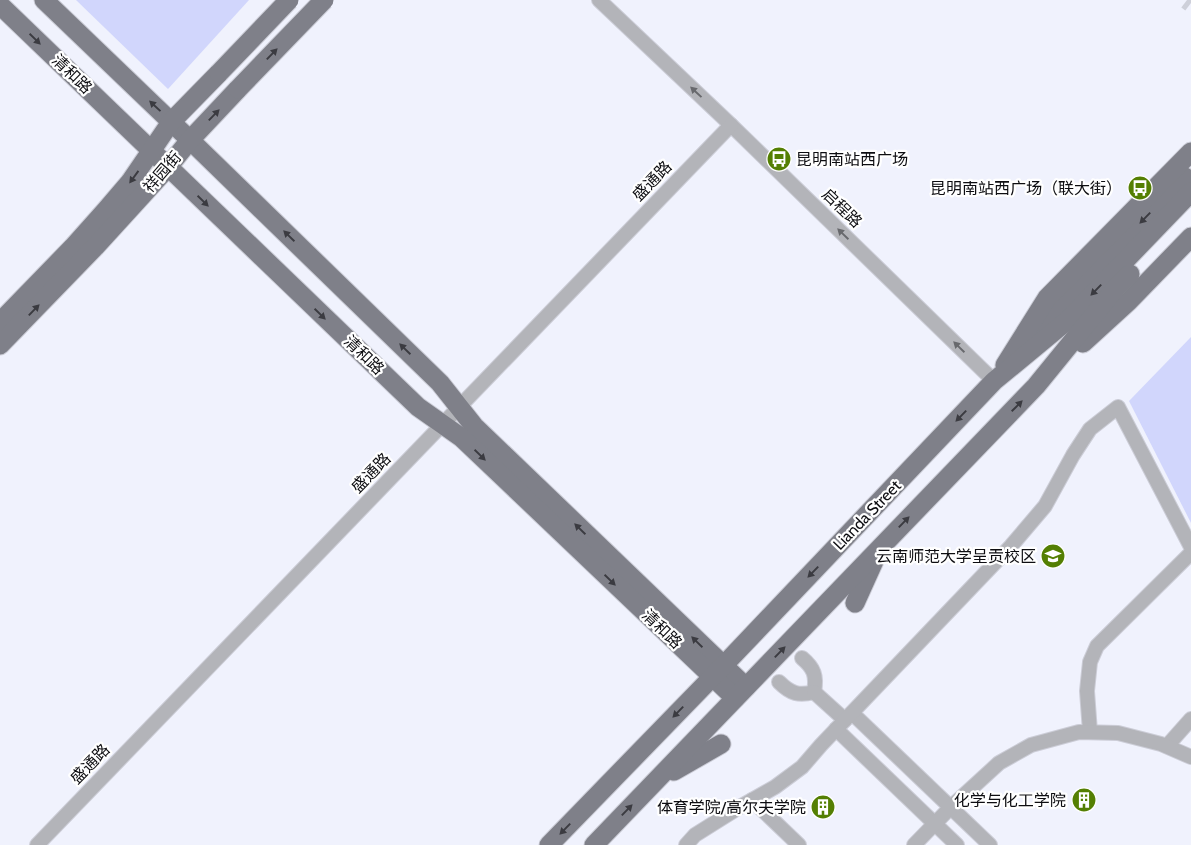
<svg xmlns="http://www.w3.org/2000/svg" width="1191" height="845" font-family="Cabin,'Noto Sans SC',sans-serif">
<rect width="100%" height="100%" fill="#f0f2fd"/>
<g fill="#d1d6fc">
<polygon points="76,0 249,0 168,89"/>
<polygon points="1191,337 1191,523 1129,401"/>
</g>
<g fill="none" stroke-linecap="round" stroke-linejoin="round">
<polyline stroke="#ced0da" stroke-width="19" stroke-dasharray="19 9" stroke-linecap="butt" points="1187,0 1191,3"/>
<defs>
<g id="minor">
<polyline points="599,0 731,125 994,381"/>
<path d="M802 658C814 668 817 676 814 692"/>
<path d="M779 682C791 694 799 696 814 692"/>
<polyline points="814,692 845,720"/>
<polyline points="852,713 990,845"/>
<polyline points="836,729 957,845"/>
<polyline points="1090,732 1087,691 1090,662 1097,646 1191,553"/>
<polyline points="1167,746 1191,719"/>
<polyline points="752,800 799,845"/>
<polyline points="37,845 731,125"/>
<polyline points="686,845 695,835 738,808 775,787 802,767 821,745 1011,546 1045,506 1073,455 1090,429 1118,407 1191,547"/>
<polyline points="914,845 951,807 999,763 1031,745 1079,732 1118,733 1161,744 1191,757"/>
</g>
<g id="major">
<polyline points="44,0 190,140 440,383 474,426 746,687"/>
<polyline points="0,5 418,407 462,438 735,698"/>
<polyline points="0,322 73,247 106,210 130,182 171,122 219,73"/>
<polyline points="1039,329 1057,308 1185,177"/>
<polyline points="1083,343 1129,301 1191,237"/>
<polyline points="0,345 95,247 168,167 190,140 238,89"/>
<polyline points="1005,365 1047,298 1191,152"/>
<polyline points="855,603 874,561"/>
<polyline points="674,771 721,744"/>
<polyline points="549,845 723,666 994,381 1068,320 1191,192"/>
<polyline points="594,845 1036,386 1115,289 1130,274"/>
</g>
</defs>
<use href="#minor" stroke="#cccdd7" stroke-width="16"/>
<use href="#major" stroke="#cccdd7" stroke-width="21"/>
<use href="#minor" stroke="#b3b4b9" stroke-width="14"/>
<use href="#major" stroke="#7f8089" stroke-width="19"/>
<defs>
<g id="major-bridge">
<polyline points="219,73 289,0"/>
<polyline points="238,89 324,0"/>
</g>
</defs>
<use href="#major-bridge" stroke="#cccdd7" stroke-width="21" stroke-linecap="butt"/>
<use href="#major-bridge" stroke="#7f8089" stroke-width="19"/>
</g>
<defs><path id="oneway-solid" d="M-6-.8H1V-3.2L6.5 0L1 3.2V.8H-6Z" transform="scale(1.25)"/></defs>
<g fill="#3b3b41">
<use href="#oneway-solid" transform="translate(35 39) rotate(44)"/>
<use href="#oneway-solid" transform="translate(272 54) rotate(-46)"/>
<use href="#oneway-solid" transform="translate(155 106) rotate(-137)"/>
<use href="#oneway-solid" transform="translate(214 115) rotate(-46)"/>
<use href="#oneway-solid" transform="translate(134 177) rotate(126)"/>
<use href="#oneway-solid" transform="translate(203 201) rotate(44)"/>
<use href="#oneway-solid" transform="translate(1145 218) rotate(134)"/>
<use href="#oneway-solid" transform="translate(289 236) rotate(-136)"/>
<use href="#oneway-solid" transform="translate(1096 290) rotate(134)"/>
<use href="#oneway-solid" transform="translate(34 310) rotate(-46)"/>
<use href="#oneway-solid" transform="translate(320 314) rotate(44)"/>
<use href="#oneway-solid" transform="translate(405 349) rotate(-136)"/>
<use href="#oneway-solid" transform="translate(1017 406) rotate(-45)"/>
<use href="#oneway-solid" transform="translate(961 416) rotate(134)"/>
<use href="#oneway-solid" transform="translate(480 455) rotate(44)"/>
<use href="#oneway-solid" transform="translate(904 522) rotate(-46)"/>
<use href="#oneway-solid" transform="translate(580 529) rotate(-136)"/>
<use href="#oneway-solid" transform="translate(813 572) rotate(134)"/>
<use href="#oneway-solid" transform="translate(610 580) rotate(44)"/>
<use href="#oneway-solid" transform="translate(697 642) rotate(-136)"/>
<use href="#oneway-solid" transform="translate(780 652) rotate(-46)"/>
<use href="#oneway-solid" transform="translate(678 712) rotate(134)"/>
<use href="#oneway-solid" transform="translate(627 810) rotate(-46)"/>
<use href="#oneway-solid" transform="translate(565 829) rotate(134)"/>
</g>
<g fill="#68696d">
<use href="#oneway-solid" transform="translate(696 92) rotate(-137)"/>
<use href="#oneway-solid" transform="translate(843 234) rotate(-136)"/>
<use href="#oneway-solid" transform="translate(959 347) rotate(-136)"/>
</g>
<defs>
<symbol id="bus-disc" viewBox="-11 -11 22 22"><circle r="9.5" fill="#547f03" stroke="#fff"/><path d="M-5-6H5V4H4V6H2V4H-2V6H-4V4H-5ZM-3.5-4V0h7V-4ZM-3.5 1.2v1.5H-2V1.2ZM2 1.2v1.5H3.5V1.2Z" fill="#fff"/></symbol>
<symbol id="university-disc" viewBox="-11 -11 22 22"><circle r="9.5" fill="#547f03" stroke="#fff"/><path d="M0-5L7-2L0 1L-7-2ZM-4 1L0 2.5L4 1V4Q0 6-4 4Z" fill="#fff"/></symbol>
<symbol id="building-disc" viewBox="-11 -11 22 22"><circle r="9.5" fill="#547f03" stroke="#fff"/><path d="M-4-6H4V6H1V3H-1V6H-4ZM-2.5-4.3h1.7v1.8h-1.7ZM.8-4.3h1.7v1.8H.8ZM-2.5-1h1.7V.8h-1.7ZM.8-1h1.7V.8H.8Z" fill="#fff"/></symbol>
</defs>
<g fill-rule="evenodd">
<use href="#bus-disc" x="765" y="145" width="28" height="28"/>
<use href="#bus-disc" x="1126" y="174" width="28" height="28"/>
<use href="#university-disc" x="1039" y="542" width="28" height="28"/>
<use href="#building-disc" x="1070" y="786" width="28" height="28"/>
<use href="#building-disc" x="809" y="793" width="28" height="28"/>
</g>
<g text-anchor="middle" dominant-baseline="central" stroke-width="4.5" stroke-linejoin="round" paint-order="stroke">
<g font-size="16" fill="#0d0d11" stroke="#fff">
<text transform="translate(72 74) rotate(44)">清和路</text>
<text transform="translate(162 172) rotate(-49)">祥园街</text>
<text transform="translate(652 181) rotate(-46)">盛通路</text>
<text transform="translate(842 208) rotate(44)">启程路</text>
<text transform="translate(364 355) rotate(44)">清和路</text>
<text transform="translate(371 473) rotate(-46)">盛通路</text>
<text transform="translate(867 515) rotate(-46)">Lianda Street</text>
<text transform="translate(662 629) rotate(44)">清和路</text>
<text transform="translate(90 764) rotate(-46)">盛通路</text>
</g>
<g font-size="16" fill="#0d0d11" stroke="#fff" text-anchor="end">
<text x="796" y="159" text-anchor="start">昆明南站西广场</text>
<text x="1122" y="188">昆明南站西广场（联大街）</text>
<text x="1036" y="556">云南师范大学呈贡校区</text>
<text x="1066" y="800">化学与化工学院</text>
<text x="806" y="807">体育学院/高尔夫学院</text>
</g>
</g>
</svg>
